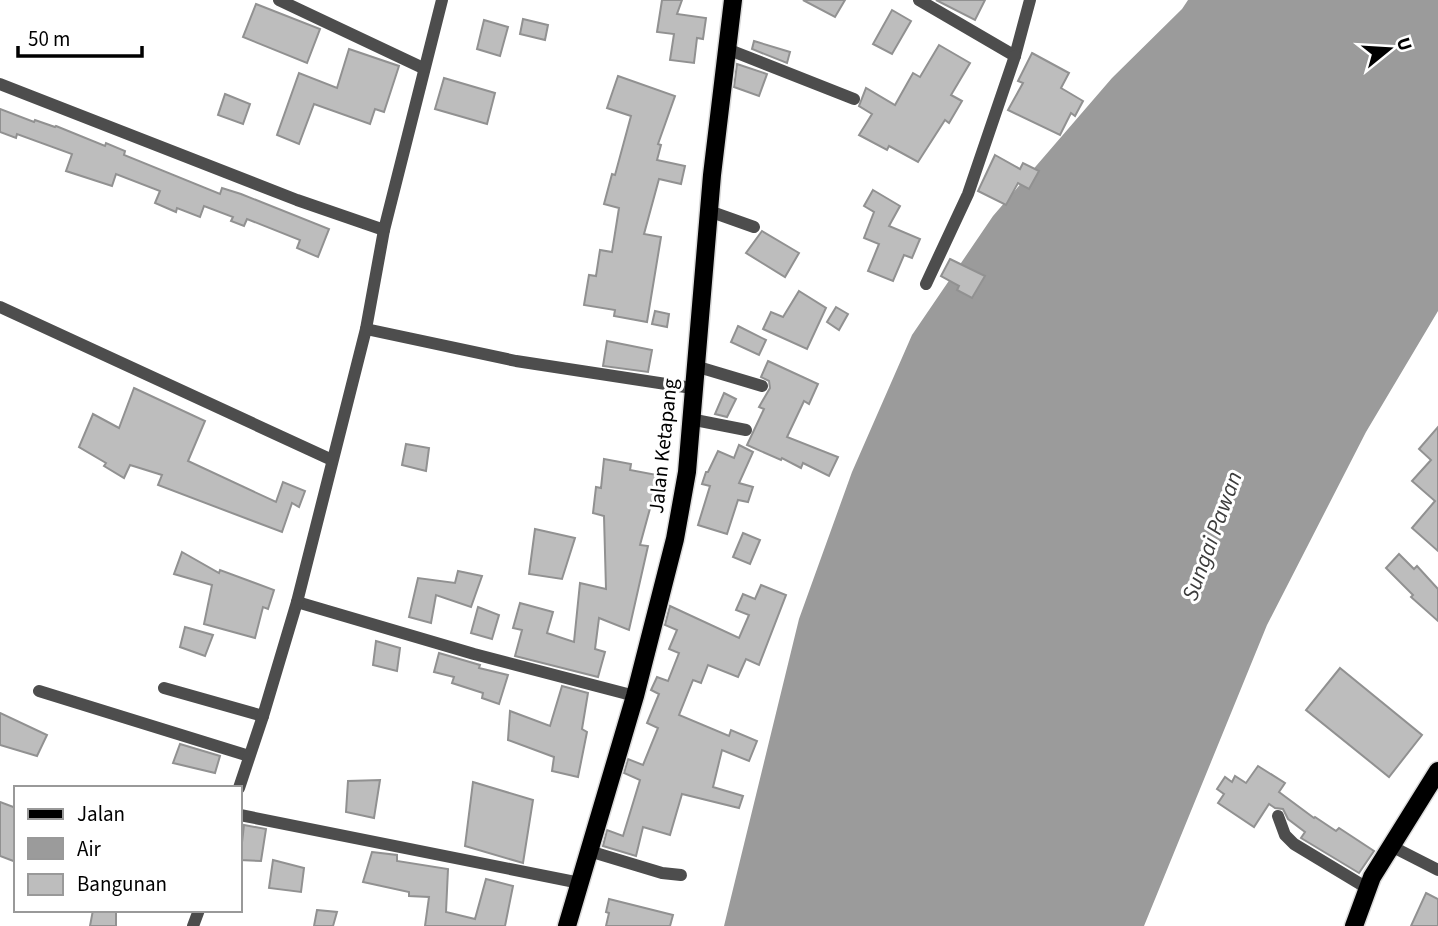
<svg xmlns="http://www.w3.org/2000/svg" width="1438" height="926" font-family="'Source Sans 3',sans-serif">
<rect width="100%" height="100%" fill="#fff"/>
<polygon fill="#9b9b9b" points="1188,0 1438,0 1438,311 1366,432 1267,625 1144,926 724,926 799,619 852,472 912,335 993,216 1112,78 1182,9"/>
<g fill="#bdbdbd" stroke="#919191" stroke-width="2">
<polygon points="662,0 682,0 677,14 706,18 703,39 697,38 694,63 670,60 674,34 657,32"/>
<polygon points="803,0 845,0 835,17"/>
<polygon points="936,0 985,0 975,20"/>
<polygon points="256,4 320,29 307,63 243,37"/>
<polygon points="892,10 911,21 892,54 873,44"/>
<polygon points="523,19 548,25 545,40 520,34"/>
<polygon points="484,20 508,27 500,56 477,49"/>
<polygon points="754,41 790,52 787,63 752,49"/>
<polygon points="939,45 970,63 951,95 962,101 949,123 945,120 918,162 889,146 887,150 859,135 872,114 859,106 866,88 895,105 913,73 920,77"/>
<polygon points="349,49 399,66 384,112 375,109 370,124 314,104 299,144 277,135 299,73 337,88"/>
<polygon points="1032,53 1069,73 1061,88 1083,101 1075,116 1071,113 1060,135 1008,110 1023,83 1018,81"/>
<polygon points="737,64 767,74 759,96 734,87"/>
<polygon points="618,76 675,96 658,144 661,145 657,160 685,166 681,184 659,179 644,234 661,237 647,322 614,316 615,310 584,305 589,275 596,276 600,250 612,252 619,208 604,204 612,174 615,175 631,116 607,108"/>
<polygon points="444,78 495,93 487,124 435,109"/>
<polygon points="225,94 250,104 243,124 218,115"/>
<polygon points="0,109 34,122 35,120 55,127 56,126 105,146 106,143 125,151 124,155 220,194 222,188 241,194 329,229 318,257 297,248 300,240 247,219 244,226 231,221 233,217 204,206 200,217 177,208 176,212 155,203 160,191 116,174 112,186 66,171 72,154 17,134 16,138 0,132"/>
<polygon points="995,155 1020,169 1023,163 1039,171 1029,189 1018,183 1006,205 978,191"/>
<polygon points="873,190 900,206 889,226 920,239 912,258 904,255 893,281 868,271 879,244 864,238 874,212 864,206"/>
<polygon points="762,231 799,253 785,277 746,253"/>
<polygon points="950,259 985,276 972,298 957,290 959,286 941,276"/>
<polygon points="799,291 826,308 807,349 763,329 771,312 783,317"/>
<polygon points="836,307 848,314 839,330 827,322"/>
<polygon points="655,311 669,314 667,327 652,324"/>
<polygon points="738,326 766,340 759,355 731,342"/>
<polygon points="607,341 652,350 648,372 603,366"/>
<polygon points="768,361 818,384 809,404 804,401 787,437 838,457 829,476 803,463 801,468 782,458 781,460 747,445 764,409 759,407 770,388 769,381 761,377"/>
<polygon points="134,388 205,421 188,461 276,502 283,482 305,491 299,507 292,503 282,532 158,485 162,475 130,465 124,478 104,466 106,463 79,447 93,414 119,428"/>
<polygon points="724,393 736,399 727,417 715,414"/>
<polygon points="1438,427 1438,551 1412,528 1435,501 1412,481 1431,460 1419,449"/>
<polygon points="406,444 429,448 426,471 402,465"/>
<polygon points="739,445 753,452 739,483 753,487 748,502 738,500 727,534 698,525 710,486 702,484 706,472 708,472 718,451 734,458"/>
<polygon points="604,459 631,464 630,470 662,476 659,494 654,494 640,545 648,546 629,630 599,618 595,649 605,652 598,677 515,656 522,630 513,628 520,603 553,612 547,633 574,642 580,583 606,589 604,516 593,513 596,487 601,488"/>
<polygon points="535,529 575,538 562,579 529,574"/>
<polygon points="743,533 760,540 750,564 733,557"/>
<polygon points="182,552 219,573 220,570 274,590 268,609 263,607 255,638 204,624 212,585 174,574"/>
<polygon points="1399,554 1414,569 1417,566 1438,589 1438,621 1411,597 1413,595 1386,568"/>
<polygon points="458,571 482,576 471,607 436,595 431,623 409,617 418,578 455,583"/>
<polygon points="761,585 786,595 759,665 746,659 738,677 708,665 701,683 693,680 679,715 729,736 731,730 757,741 749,761 722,750 713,787 743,796 739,808 682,794 670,835 643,827 636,856 603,846 607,830 623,836 640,780 624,773 628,759 643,765 658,728 647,723 659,694 651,690 657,677 668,681 679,653 669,649 677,630 665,625 670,606 739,638 749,615 736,610 743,594 755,599"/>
<polygon points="478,607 499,615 492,639 471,633"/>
<polygon points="185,627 213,635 205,656 180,647"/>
<polygon points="376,641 400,648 397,671 373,665"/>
<polygon points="439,653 480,665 479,668 508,675 499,704 482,698 483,693 452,683 454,677 434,672"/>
<polygon points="1340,668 1422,735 1389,777 1306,710"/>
<polygon points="562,686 588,693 582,729 587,732 578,777 552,771 554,757 508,740 510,711 550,726"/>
<polygon points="0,713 47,735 37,756 0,745"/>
<polygon points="180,744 220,756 215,773 173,763"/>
<polygon points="1258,766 1285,783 1279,792 1314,818 1315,817 1336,831 1339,828 1374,851 1359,873 1301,838 1305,832 1288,819 1283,809 1275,808 1269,804 1254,827 1218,803 1224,794 1217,789 1225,777 1232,782 1235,776 1246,783"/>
<polygon points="380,780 374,818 346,812 348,781"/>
<polygon points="473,782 533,800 523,863 465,846"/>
<polygon points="0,802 16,808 16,862 0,856"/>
<polygon points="244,825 266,829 261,861 240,860"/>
<polygon points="372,852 397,855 397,861 448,869 446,912 475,919 486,879 513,886 505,926 425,926 429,897 409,896 409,892 363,882"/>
<polygon points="273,860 304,868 301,892 269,888"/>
<polygon points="1426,893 1438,899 1438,926 1411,926"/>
<polygon points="609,899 673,915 670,926 606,926 609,913 606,912"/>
<polygon points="93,910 116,910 116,926 90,926"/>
<polygon points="317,910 337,912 333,926 314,926"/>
</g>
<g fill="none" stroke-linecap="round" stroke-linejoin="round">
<defs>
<g id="major">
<polyline points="567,926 635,696 675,539 687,472 712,175 733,0"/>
<polyline points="1354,926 1372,877 1438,771"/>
</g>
</defs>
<use href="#major" stroke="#dbdbdb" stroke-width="21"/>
<g stroke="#4d4d4d" stroke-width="12">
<polyline points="279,0 423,68"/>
<polyline points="919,0 1015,56 1030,0"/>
<polyline points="727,49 854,99"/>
<polyline points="0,84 297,200 384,230"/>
<polyline points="709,211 754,227"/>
<polyline points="926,284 968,194 1015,56"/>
<polyline points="0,307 332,460"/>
<polyline points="366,329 516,361 692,388"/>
<polyline points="695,366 762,386"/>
<polyline points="690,419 746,430"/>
<polyline points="297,602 474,654 635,696"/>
<polyline points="164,688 263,716"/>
<polyline points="39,691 249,756"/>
<polyline points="239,788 263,716 297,602 366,329 384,230 442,0"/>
<polyline points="240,815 580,883"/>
<polyline points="1278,816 1285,835 1294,844 1367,888"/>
<polyline points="1391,846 1438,870"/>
<polyline points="589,851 662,873 681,875"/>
<polyline points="193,926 199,910"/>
</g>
<use href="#major" stroke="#000" stroke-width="18"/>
</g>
<g text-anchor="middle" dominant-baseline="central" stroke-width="6" stroke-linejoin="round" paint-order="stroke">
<g font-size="21" fill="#000" stroke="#fff">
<text transform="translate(663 446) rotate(-84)">Jalan Ketapang</text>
</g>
<g font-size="23" font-style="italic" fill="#3c3c3c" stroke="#fff">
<text transform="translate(1212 536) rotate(-70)">Sungai Pawan</text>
</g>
</g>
<rect x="14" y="786" width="228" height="126" fill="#ffffff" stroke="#999999" stroke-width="2"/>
<rect x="28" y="809" width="35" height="10" fill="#000000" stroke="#999999" stroke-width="2"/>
<text x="77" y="821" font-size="21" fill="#000000">Jalan</text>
<rect x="28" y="838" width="35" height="21" fill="#9b9b9b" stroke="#999999" stroke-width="2"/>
<text x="77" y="856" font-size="21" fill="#000000">Air</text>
<rect x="28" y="874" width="35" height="21" fill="#bdbdbd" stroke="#999999" stroke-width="2"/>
<text x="77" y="891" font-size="21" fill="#000000">Bangunan</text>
<g transform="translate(1389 49) rotate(72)" stroke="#ffffff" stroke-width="5" paint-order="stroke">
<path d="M0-5L12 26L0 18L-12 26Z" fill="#000000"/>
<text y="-10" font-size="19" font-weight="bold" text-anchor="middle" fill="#000000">U</text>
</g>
<path d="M18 46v10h124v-10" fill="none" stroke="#000000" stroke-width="3.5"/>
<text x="28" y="46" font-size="21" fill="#000000" stroke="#ffffff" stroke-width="5" paint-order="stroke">50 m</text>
</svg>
